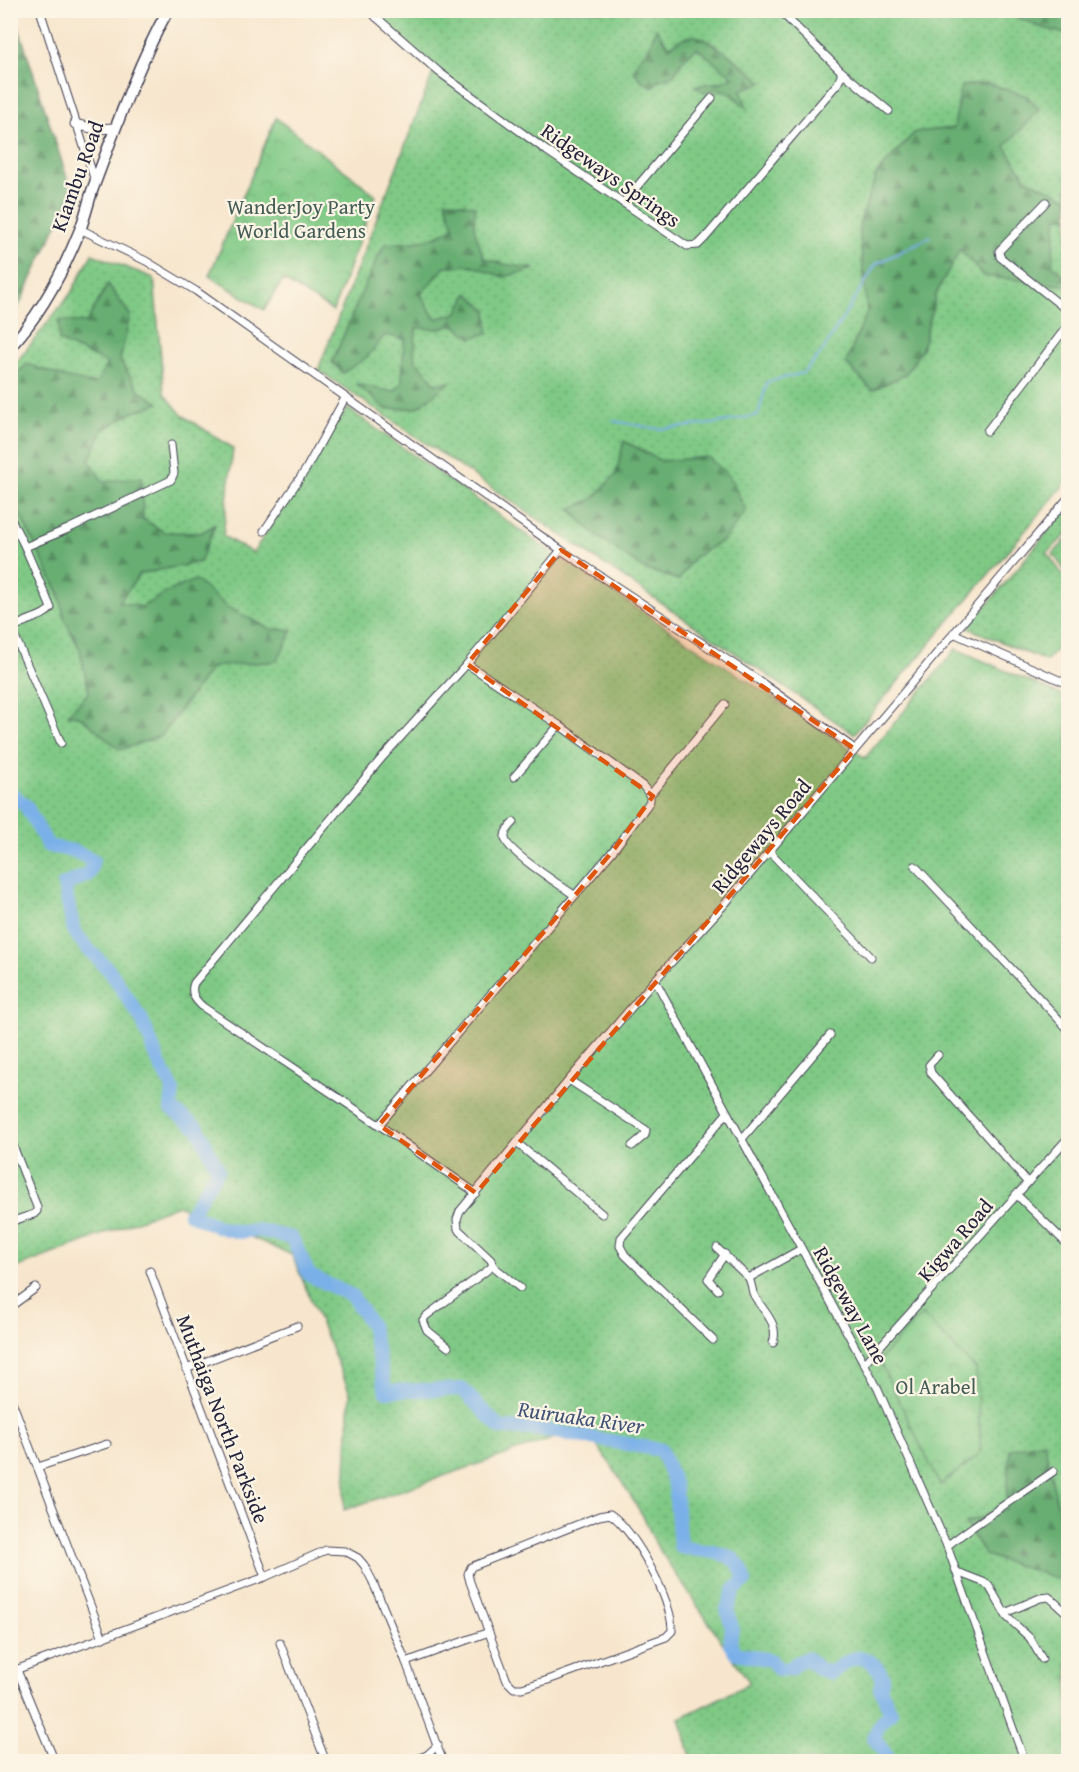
<svg xmlns="http://www.w3.org/2000/svg" width="1079" height="1772" font-family="'Gentium Book Plus',serif">
<defs>
<pattern id="grass-dots" width="8" height="8" patternUnits="userSpaceOnUse" patternTransform="scale(1.5)"><rect width="8" height="8" fill="#7fc985"/><path d="M2 2h.1M6 6h.1" fill="none" stroke="#6dac74" stroke-width="1.8" stroke-linecap="round"/></pattern>
<pattern id="forest-firs" width="22" height="20" patternUnits="userSpaceOnUse" patternTransform="scale(1.5)"><rect width="22" height="20" fill="#67ad72"/><path d="M5 1l3.5 6h-7zM16 11l3.5 6h-7z" fill="#548c5f"/></pattern>
<pattern id="park-crowns" width="20" height="18" patternUnits="userSpaceOnUse" patternTransform="scale(1.5)"><rect width="20" height="18" fill="#7fc985"/><path d="M2 6a3 3 0 1 1 6 0M12 15a3 3 0 1 1 6 0" fill="none" stroke="#6dac74"/></pattern>
</defs>
<rect width="100%" height="100%" fill="#fcf5e5"/>
<filter id="ink" filterUnits="userSpaceOnUse"><feTurbulence type="fractalNoise" baseFrequency=".0167" numOctaves="2"/><feDisplacementMap in="SourceGraphic" scale="12" xChannelSelector="R" yChannelSelector="G"/><feConvolveMatrix kernelMatrix="1 2 1 2 8 2 1 2 1" color-interpolation-filters="sRGB"/></filter>
<filter id="wash" filterUnits="userSpaceOnUse"><feTurbulence type="fractalNoise" baseFrequency=".008" numOctaves="4" result="noise"/><feDisplacementMap in="SourceGraphic" scale="24" xChannelSelector="R" yChannelSelector="G"/><feGaussianBlur stdDeviation="1.35" result="paint"/><feColorMatrix in="noise" values="0 0 0 0 0 0 0 0 0 0 0 0 0 0 0 0 0 1.4 0 .05"/><feComposite in="paint" operator="in"/></filter>
<g filter="url(#wash)">
<rect width="100%" height="100%" fill="#f7e6cd"/>
<g fill="url(#grass-dots)" stroke="#507660" stroke-width="1.5">
<polygon points="369,11 1068,11 1068,480 854,734 318,370 433,73"/>
<polygon points="92,254 154,278 164,393 182,415 233,448 223,536 253,553 347,408 551,552 865,758 956,649 1068,698 1068,1761 692,1761 680,1718 750,1683 656,1545 643,1516 611,1465 584,1428 344,1510 350,1393 292,1255 178,1205 11,1270 11,369 71,293"/>
<polygon points="1068,507 1068,533 1047,553 1068,582 1068,637 1046,661 968,628"/>
<polygon points="1068,538 1068,575 1053,554"/>
</g>
<g fill="url(#forest-firs)" stroke="#446856" stroke-width="1.5">
<polygon points="13,10 72,193 11,323 10,11"/>
<polygon points="1004,11 1068,11 1068,35 1037,26"/>
<path d="M656 28 669 47C676 42 685 35 695 36 709 37 750 71 763 82L741 90 747 108C731 94 726 85 704 92L695 86 721 82 733 77 697 48 682 61 673 76 658 80 653 87 642 81 634 72 638 60 649 48Z"/>
<polygon points="987,83 1027,96 1040,110 1005,146 1026,179 1068,198 1068,218 1057,216 1052,264 1068,280 1068,286 983,276 960,249 936,294 922,349 905,375 872,390 846,363 867,312 859,225 877,173 915,132 954,128 961,86"/>
<path d="M445 200 475 206 474 228 484 258 504 264 535 269 503 277 471 265 445 267 421 294 435 319 457 313 468 293 487 310 488 333 472 338 454 325 439 329 416 328 414 358 436 384 450 382 417 408 386 409 356 384 393 392 402 383 404 339 385 335 367 357 343 373 332 362C350 323 364 281 385 244 414 242 429 243 454 227Z"/>
<polygon points="108,284 130,315 120,361 140,391 159,403 129,414 103,430 89,460 103,482 142,477 143,519 164,532 200,533 215,525 200,562 140,574 119,602 142,607 167,592 195,580 229,608 270,629 293,630 277,661 212,667 161,736 120,750 81,717 68,714 89,692 80,650 65,620 59,594 11,496 11,380 27,364 64,377 96,384 107,363 59,341 59,320 86,323"/>
<polygon points="624,441 661,461 708,457 730,477 746,511 724,540 694,557 679,580 644,569 593,533 570,509 593,499 616,474"/>
<polygon points="1044,1442 1060,1518 1068,1523 1068,1582 985,1555 965,1523 1006,1509 1010,1449"/>
</g>
<g fill="url(#park-crowns)" stroke="#507660" stroke-width="1.5">
<polygon points="276,118 376,195 333,311 283,280 264,310 209,276"/>
<polygon points="922,1314 976,1369 981,1453 940,1485 879,1360"/>
</g>
<g fill="none" stroke-linecap="round" stroke-linejoin="round">
<polyline stroke="#7ab0e8" stroke-width="2" points="613,421 659,429 712,424 758,415 767,382 803,373 822,352 876,264 930,237"/>
<path stroke="#7ab0e8" stroke-width="14" d="M10 792 26 806 48 846 74 851 93 860 89 874 64 885 74 931 86 947 110 971 142 1020 159 1063 173 1089 171 1109 198 1128 218 1170 190 1214 219 1227 239 1232 257 1230 292 1238 309 1275 352 1296 371 1325 386 1391 462 1389 500 1428 540 1429 661 1450 675 1486 680 1547C708 1554 739 1546 745 1581L734 1590 727 1609 732 1628 730 1644 736 1653 771 1660 778 1669H790L796 1663 807 1658 819 1669 832 1673C852 1654 868 1650 883 1677L880 1688 891 1712 879 1725 874 1738 891 1762"/>
</g>
</g>
<g filter="url(#ink)">
<g fill="none" stroke-linecap="round" stroke-linejoin="round">
<defs>
<g id="minor">
<polyline points="40,10 95,181"/>
<polyline points="369,10 376,17 382,10"/>
<polyline points="779,10 841,71 889,111"/>
<polyline points="376,17 439,72 547,151 687,246 698,245 705,238 838,83 841,76 841,71"/>
<polyline points="1046,202 999,251 1000,257 1068,311"/>
<polyline points="623,203 712,98"/>
<polyline points="80,229 146,261 196,291 561,550"/>
<polyline points="987,431 1068,325"/>
<polyline points="10,517 25,547 68,529 171,480 174,473 171,445"/>
<polyline points="264,531 306,469 345,398"/>
<path d="M25 547 51 608C42 620 17 619 13 632L61 743"/>
<polyline points="953,633 1068,684"/>
<polyline points="467,664 559,725 643,786 650,795"/>
<polyline points="514,777 559,725"/>
<path d="M514 822C510 826 504 832 505 838 506 851 562 886 574 895"/>
<polyline points="769,851 871,957"/>
<polyline points="915,866 1068,1029"/>
<polyline points="655,980 878,1389 947,1546 1025,1762"/>
<polyline points="938,1055 929,1065 931,1073 1027,1182"/>
<polyline points="569,1080 646,1130 645,1135 632,1146"/>
<polyline points="379,1125 612,852 646,807 650,801 650,795 725,704"/>
<polyline points="10,1138 37,1207 37,1211 34,1214 10,1222"/>
<polyline points="742,1139 830,1035"/>
<polyline points="517,1143 602,1214"/>
<path d="M476 1193 379 1125 203 1007C195 1000 190 993 194 983L381 759 467 664 561 550 758 680 855 749"/>
<polyline points="1016,1194 1068,1245"/>
<polyline points="717,1248 749,1278 801,1249"/>
<polyline points="493,1266 520,1288"/>
<polyline points="150,1271 265,1577"/>
<path d="M749 1278C751 1283 752 1288 753 1293 761 1310 780 1322 773 1343"/>
<polyline points="718,1290 708,1279 725,1254"/>
<polyline points="10,1307 36,1288"/>
<polyline points="713,1340 625,1255 620,1246 621,1238 727,1113"/>
<polyline points="448,1347 427,1330 423,1320 426,1316 493,1266 491,1260 458,1229 457,1219 460,1211 569,1080 655,980 724,905 1068,498"/>
<polyline points="865,1363 1068,1138"/>
<polyline points="186,1369 297,1326"/>
<polyline points="10,1396 103,1638"/>
<polyline points="38,1467 107,1444"/>
<path d="M610 1514C635 1530 673 1602 672 1631L666 1637 548 1680 522 1688H514L507 1681 470 1582 468 1574 471 1567 599 1516Z"/>
<path d="M947 1546C981 1519 1019 1496 1054 1471"/>
<polyline points="957,1572 983,1582 989,1586 1007,1617 1030,1638 1042,1659"/>
<polyline points="1005,1613 1040,1598 1049,1597 1068,1614"/>
<polyline points="280,1643 326,1762"/>
<polyline points="406,1662 489,1632"/>
<polyline points="17,1670 55,1762"/>
<polyline points="10,1672 265,1577 326,1550 345,1551 358,1558 364,1565 372,1580 406,1662 443,1762"/>
<polyline points="783,1760 784,1762"/>
<polyline points="410,1762 427,1755 438,1745"/>
</g>
<polyline id="secondary" points="75,124 95,129 115,128"/>
<path id="trunk" d="M10 347C42 313 63 272 80 230 85 217 88 204 92 191 115 130 136 68 168 10"/>
</defs>
<use href="#minor" stroke="#423f51" stroke-width="9"/>
<use href="#secondary" stroke="#423f51" stroke-width="11"/>
<use href="#trunk" stroke="#423f51" stroke-width="13"/>
<use href="#minor" stroke="#fff" stroke-width="7"/>
<use href="#secondary" stroke="#fff" stroke-width="9"/>
<use href="#trunk" stroke="#fff" stroke-width="10"/>
</g>
</g>
<path fill="#de560e" fill-opacity="0.2" stroke="#de560e" stroke-width="4.5" stroke-dasharray="12 8" stroke-linejoin="round" d="M561 550 855 749 476 1193 379 1125 612 852 653 796 467 664Z"/>
<g text-anchor="middle" dominant-baseline="central" stroke-width="4.5" stroke-linejoin="round" paint-order="stroke">
<g font-size="21" fill="#22223b" stroke="#fcf5e5">
<text transform="translate(611 175) rotate(35)">Ridgeways Springs</text>
<text transform="translate(77 176) rotate(-70)">Kiambu Road</text>
<text transform="translate(761 836) rotate(-50)">Ridgeways Road</text>
<text transform="translate(955 1240) rotate(-49)">Kigwa Road</text>
<text transform="translate(851 1305) rotate(61)">Ridgeway Lane</text>
<text transform="translate(223 1419) rotate(69)">Muthaiga North Parkside</text>
</g>
<g font-size="21" fill="#435c55" stroke="#fcf5e5">
<text x="301" y="206">WanderJoy Party<tspan x="301" dy="24">World Gardens</tspan></text>
<text x="936" y="1386">Ol Arabel</text>
</g>
<g font-size="22" font-style="italic" fill="#415478" stroke="#fcf5e5">
<text transform="translate(581 1417) rotate(8)">Ruiruaka River</text>
</g>
</g>
<rect width="1079" height="1772" fill="none" stroke="#fcf5e5" stroke-width="36"/>
</svg>
